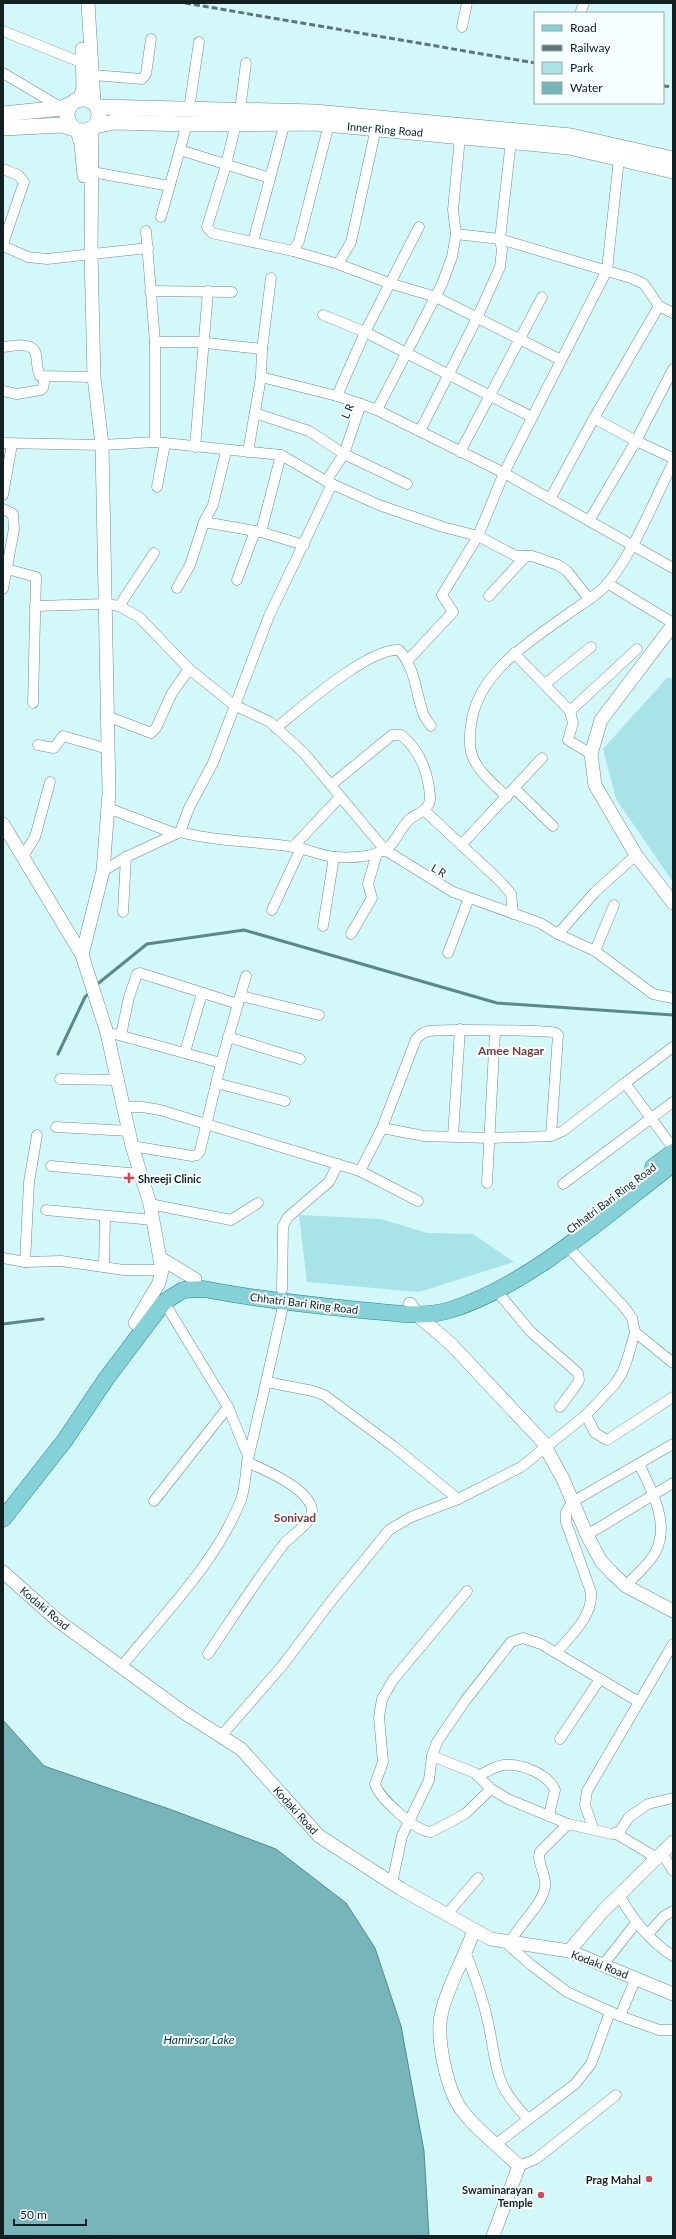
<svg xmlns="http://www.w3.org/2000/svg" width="676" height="2239" font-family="Lato,sans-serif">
<rect width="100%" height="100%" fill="#d2f8fa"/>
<g fill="#a7e3e7">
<polygon points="667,678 673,678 673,882 616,799 603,749"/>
<polygon points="299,1215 381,1219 427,1233 473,1234 514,1262 419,1292 307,1282"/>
</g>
<polygon fill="#76b5b9" stroke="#58888b" points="3,1720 44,1766 172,1810 276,1849 346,1903 375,1948 401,2026 424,2151 429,2236 3,2236"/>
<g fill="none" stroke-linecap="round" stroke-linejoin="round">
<g stroke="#58888b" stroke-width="3">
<polyline points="95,986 147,944 244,930 497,1003 673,1015"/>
<polyline points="58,1054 85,997 90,992"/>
<polyline points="3,1324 43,1319"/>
</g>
<defs>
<g id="minor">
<polyline points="581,11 584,3"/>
<polyline points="462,27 467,3"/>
<polyline points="3,31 83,63"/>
<polyline points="3,73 62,108"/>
<polyline points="93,75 142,79 146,74 151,39"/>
<polyline points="189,109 199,42"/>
<polyline points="240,110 246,63"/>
<polyline points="236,123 226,165 207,227 212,233 293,251 338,264 389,283 436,297 561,360"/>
<polyline points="180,150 270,178"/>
<polyline points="3,169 18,175 24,182 3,244"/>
<polyline points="92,172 170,186"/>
<polyline points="161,217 187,124"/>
<polyline points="146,231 155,342 155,442"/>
<polyline points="456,234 500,239 631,278 644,284 659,306 673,313"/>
<polyline points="253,242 285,122"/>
<polyline points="3,246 28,257 47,259 148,248"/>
<polyline points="293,251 299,241 329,124"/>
<polyline points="338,264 351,242 376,128"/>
<polyline points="150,291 232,292"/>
<polyline points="323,315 365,332 532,417"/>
<polyline points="155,342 197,342 262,349"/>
<path d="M3 347C13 346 34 341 36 355 37 362 37 370 40 376L94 377"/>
<polyline points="261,377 337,396 361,404"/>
<polyline points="3,391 17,394 41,390 43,388 45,377"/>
<polyline points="337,396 365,332 419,227"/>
<polyline points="377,410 504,473 673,568"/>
<polyline points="255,413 309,431 344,454 407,484"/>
<polyline points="594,418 636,441 673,458"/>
<polyline points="420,431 477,318 500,267 502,250 500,239 511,141"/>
<polyline points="3,443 102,445 155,442 281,455 326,481"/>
<polyline points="195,447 208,291"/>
<polyline points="248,452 261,377 262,349 271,278"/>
<polyline points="460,452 542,297"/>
<polyline points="332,484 379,505 443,527 478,536 516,556 532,556 558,565 567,571 589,599"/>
<polyline points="157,487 165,443"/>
<polyline points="3,495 12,444"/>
<polyline points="550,499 594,418 659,306"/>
<polyline points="3,509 13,514 14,529 3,589"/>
<polyline points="589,521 636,441 673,369"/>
<polyline points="204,522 261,532 304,545"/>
<polyline points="261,532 281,455"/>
<polyline points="7,569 36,577 33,703"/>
<polyline points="237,580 255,531"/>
<polyline points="607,583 673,623"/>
<polyline points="177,588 190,565 204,522 213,505 226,451"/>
<polyline points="489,596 526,556"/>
<polyline points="35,606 105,604 119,606 139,617 189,669 234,705 270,722 304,753 385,850 453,892 540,923 558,934 595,951 653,994 673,998"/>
<polyline points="119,606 154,553"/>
<polyline points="514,653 570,711 573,723 568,740 591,754"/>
<polyline points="408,660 453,612 442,595 478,536 504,473 607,270 619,158"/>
<polyline points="545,684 591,647"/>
<polyline points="570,711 637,649"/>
<polyline points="107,716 151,733 156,728 172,693 189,669"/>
<path d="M276 728C301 708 369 647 399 650 415 668 415 688 422 710 423 716 428 721 431 726"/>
<polyline points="38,745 54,748 63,736 108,749"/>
<polyline points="515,789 553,826"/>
<path d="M507 797C495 785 477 771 472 755 468 744 470 730 472 719 481 669 534 639 572 611 584 603 599 594 608 583 636 548 653 502 673 463"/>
<polyline points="108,808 176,834"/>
<polyline points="425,811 501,882 511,894 513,914"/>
<path d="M180 832C217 842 256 841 294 847 307 849 321 856 335 857 350 858 369 857 383 851 395 846 400 827 410 819 419 812 431 810 430 796 428 772 420 750 401 735H392L331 785"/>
<polyline points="461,845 542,758"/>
<polyline points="293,847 340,797"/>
<polyline points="23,856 35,837 50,782"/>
<polyline points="103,871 126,857 180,832 189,808 213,763 269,616 332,484 326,481 344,454 361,404 377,410 442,284 452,257 456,234 453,210 460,137"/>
<polyline points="272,910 301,848"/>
<polyline points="123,912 126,857"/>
<polyline points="323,926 334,857"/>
<polyline points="351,934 372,898 368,884 377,853"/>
<polyline points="558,934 595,892 636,855"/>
<polyline points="595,951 614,905"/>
<polyline points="448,953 469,898"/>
<polyline points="241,996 319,1015"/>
<polyline points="115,1034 221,1063"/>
<polyline points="121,1035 129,997 137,974 140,973 238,1004"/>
<polyline points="228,1037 300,1059"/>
<polyline points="185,1052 202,993"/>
<polyline points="60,1079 118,1080"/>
<polyline points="216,1083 285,1101"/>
<polyline points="625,1083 673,1047"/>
<polyline points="124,1107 143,1107 160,1110 360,1171 418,1201"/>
<polyline points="56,1127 129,1131"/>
<polyline points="382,1128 424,1136 490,1138 551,1136 563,1131 625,1083 673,1148"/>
<polyline points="453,1136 460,1029"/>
<polyline points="132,1146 192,1156 197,1155 200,1151 221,1063 246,976"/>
<polyline points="51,1166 140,1174"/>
<path d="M360 1171 382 1128 416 1039C420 1035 423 1032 429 1031 439 1029 549 1030 556 1033L558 1035 551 1136"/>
<polyline points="487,1183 495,1031"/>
<polyline points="563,1184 673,1102"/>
<polyline points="150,1204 231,1220 258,1203"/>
<polyline points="46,1210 153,1220"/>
<polyline points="3,1258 25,1262 61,1261 124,1270 162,1270"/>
<polyline points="25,1262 29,1182 37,1135"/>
<polyline points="104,1267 105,1216"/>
<polyline points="282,1290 283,1226 288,1217 329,1182 338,1164"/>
<polyline points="496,1290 530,1331 578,1373 579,1380 577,1384 560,1407"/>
<polyline points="164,1302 228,1407 248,1456"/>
<polyline points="635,1332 673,1363"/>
<polyline points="267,1382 313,1391 324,1395 393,1446 458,1499"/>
<polyline points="586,1415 595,1433 607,1440 673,1397"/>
<polyline points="154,1501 228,1407"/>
<polyline points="587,1535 673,1483"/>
<path d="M626 1586C635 1575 650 1564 656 1551 670 1523 651 1489 639 1464"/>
<path d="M467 1591 393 1680 382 1699 379 1717 383 1762 375 1784C379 1798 415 1831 431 1832L465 1814 491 1789"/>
<path d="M556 1653C571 1635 593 1617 591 1592L566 1522V1512L572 1502 673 1444"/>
<path d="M208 1654C233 1617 257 1579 284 1544 292 1534 317 1521 311 1506 303 1486 265 1470 247 1462"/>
<path d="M121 1667C164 1614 215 1564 241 1500 246 1486 245 1469 249 1455 261 1404 273 1353 284 1301"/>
<polyline points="221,1736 282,1666 332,1600 389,1530 411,1517 458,1499 521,1467 586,1415 615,1384 622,1373 628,1357 635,1332 632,1318 624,1307 566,1245"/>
<polyline points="560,1739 600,1679"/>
<polyline points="432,1756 475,1773 491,1789 508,1799 568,1824 612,1834 620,1831 629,1817 648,1804 673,1798"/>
<path d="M478 1776C486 1772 495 1766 504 1765 521 1763 548 1774 555 1790L549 1815"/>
<polyline points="593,1828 585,1805 587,1791 673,1644"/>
<polyline points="615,1833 657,1858"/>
<polyline points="662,1853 673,1871"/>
<polyline points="392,1883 402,1836 429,1780 432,1756 437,1742 465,1701 511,1642 523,1638 541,1644 639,1702"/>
<path d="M619 1895C633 1920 649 1941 673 1956"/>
<polyline points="447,1914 478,1878"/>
<polyline points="648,1934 664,1916 673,1911"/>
<polyline points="504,1941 531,1965 567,1992 620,2016 659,2030 673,2030"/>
<path d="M510 1942C519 1925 542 1905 545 1887 547 1874 536 1863 540 1852L568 1824"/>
<path d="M466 1954C475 1976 483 1999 488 2022 498 2068 492 2082 528 2119"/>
<polyline points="603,1965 636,1923"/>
<polyline points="620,2016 636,1978"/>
<polyline points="496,2144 575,2084 591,2064 610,2012"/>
<polyline points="519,2166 536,2159 616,2095"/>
</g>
<g id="tertiary">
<polyline points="88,3 94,103"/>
<polyline points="80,99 83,87 82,49"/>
<polyline points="77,131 81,144 84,176"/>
<polyline points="673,625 601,720 591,754 595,785 636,855 673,903"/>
<polyline points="3,824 82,955 107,1033 132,1146 150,1204 162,1270 159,1283 135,1323"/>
<polyline points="82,955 103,871 109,793 102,445 94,377 91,254 92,129"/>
<polyline points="160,1258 195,1279"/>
<polyline points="410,1304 417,1315 451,1344 542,1441 563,1479 587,1535 601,1561 612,1573 626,1586 673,1611"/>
<polyline points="3,1572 57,1620 183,1712 241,1749 319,1836 401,1889 491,1939 569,1951 673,1994"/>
<path d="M474 1930C465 1957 449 1983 442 2011 435 2037 447 2093 464 2113 479 2132 501 2148 519 2166L493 2236"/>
<polyline points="569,1951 603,1911 673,1842"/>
</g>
<g id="secondary">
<circle cx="83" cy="115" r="16"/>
<polyline points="97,107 315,112 571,136 673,159"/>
<polyline points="3,114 62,108 71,104"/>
<polyline points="95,126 114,122 187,124 315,123 569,147 673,171"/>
<polyline points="3,128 62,125 72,128"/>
</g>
<g id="primary">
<polyline points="653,1167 673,1152"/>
<path d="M3 1519 65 1440 106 1379 164 1302 183 1290 204 1289C255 1299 308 1305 360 1310 389 1312 421 1319 450 1310 528 1286 609 1213 673 1164"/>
</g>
</defs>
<use href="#minor" stroke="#6b8e90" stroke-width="11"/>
<use href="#tertiary" stroke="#6b8e90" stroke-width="14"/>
<use href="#secondary" stroke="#6b8e90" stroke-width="16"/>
<use href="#primary" stroke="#278086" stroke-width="17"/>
<use href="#minor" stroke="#fff" stroke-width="10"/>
<use href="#tertiary" stroke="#fff" stroke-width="13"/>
<use href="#secondary" stroke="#fff" stroke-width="15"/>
<use href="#primary" stroke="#84d2d7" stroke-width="16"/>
<g stroke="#5e7577" stroke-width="3" stroke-dasharray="6 3" stroke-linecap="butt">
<polyline points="185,3 535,63"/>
<polyline points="663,86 673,87"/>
</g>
</g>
<g fill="#d6464e" stroke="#f7feff" stroke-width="1.5">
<path d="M127 1172h4v4h4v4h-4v4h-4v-4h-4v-4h4z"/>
<circle cx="649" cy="2179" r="4"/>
<circle cx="541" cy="2195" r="4"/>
</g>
<g text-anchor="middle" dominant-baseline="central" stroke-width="4" stroke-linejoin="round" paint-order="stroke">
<g font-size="11" fill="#122021" stroke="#f7feff">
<text transform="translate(385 129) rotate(5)">Inner Ring Road</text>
<text transform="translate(347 411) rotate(-67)">L R</text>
<text transform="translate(439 870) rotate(30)">L R</text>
<text transform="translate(611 1198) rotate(-37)">Chhatri Bari Ring Road</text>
<text transform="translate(304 1303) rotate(7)">Chhatri Bari Ring Road</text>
<text transform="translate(45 1608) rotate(40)">Kodaki Road</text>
<text transform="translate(296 1810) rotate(48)">Kodaki Road</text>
<text transform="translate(600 1964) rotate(21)">Kodaki Road</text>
</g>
<g font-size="11" font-weight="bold" fill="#122021" stroke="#f7feff" text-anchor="end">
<text x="138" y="1178" text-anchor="start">Shreeji Clinic</text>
<text x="641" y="2179">Prag Mahal</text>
<text x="533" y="2189">Swaminarayan<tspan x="533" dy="13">Temple</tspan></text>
</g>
<g font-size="12" font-weight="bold" fill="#7f3739" stroke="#f7feff">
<text x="511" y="1050">Amee Nagar</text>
<text x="295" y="1517">Sonivad</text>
</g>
<g font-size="12" font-style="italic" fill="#003c40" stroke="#f7feff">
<text x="199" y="2039">Hamirsar Lake</text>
</g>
</g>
<rect width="676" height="2239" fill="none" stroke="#122021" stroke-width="8"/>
<rect x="534" y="12" width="130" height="92" fill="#f7feff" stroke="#9ba5a6"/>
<rect x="542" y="25" width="20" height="6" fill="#84d2d7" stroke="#9ba5a6"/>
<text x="570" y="32" font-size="12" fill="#122021">Road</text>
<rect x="542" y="45" width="20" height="6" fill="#5e7577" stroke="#9ba5a6"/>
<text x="570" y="52" font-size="12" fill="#122021">Railway</text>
<rect x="542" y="62" width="20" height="12" fill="#a7e3e7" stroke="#9ba5a6"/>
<text x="570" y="72" font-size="12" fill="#122021">Park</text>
<rect x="542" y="82" width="20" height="12" fill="#76b5b9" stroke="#9ba5a6"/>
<text x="570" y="92" font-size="12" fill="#122021">Water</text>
<path d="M14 2219v6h72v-6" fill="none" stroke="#122021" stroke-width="2"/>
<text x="20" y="2219" font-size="12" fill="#122021" stroke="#f7feff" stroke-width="3" paint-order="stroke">50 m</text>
</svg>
